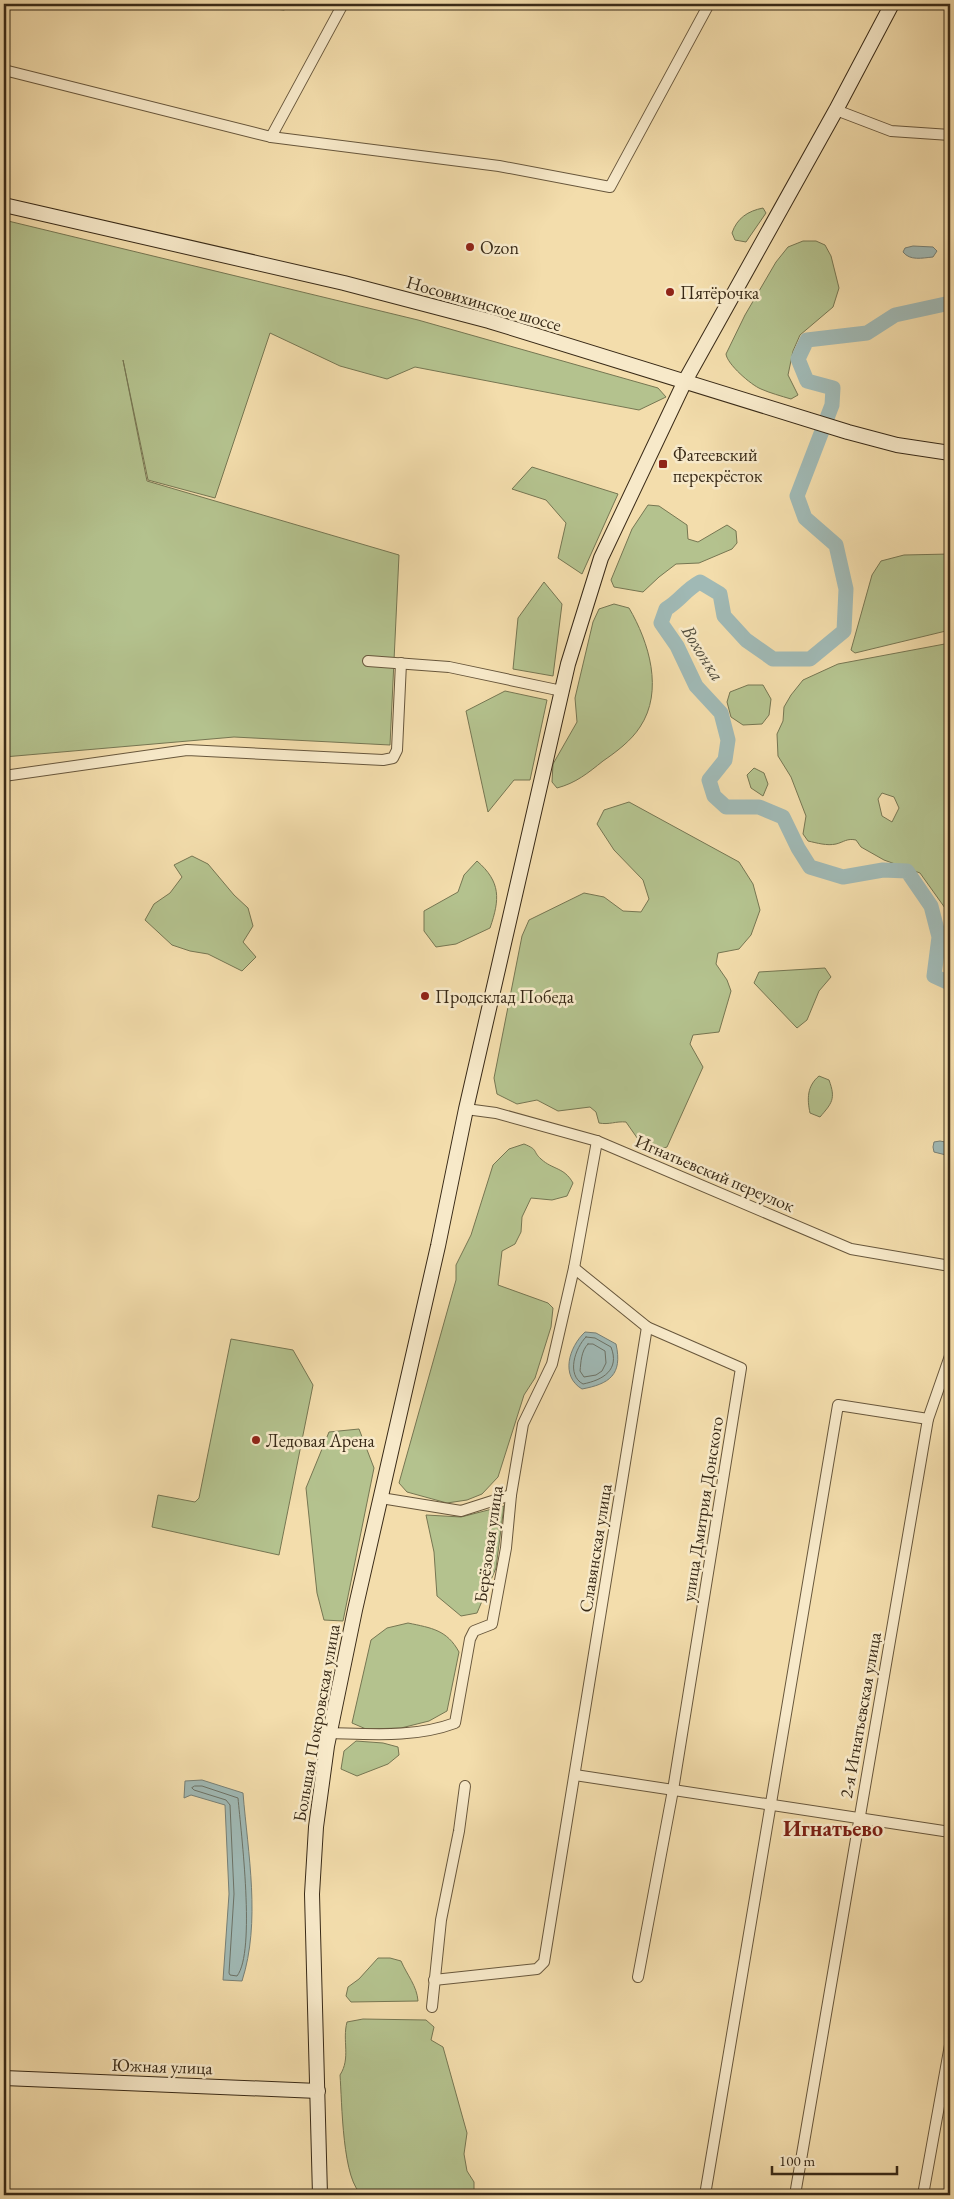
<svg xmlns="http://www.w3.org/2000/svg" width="954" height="2199" font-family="'EB Garamond',serif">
<rect width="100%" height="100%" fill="#f3ddac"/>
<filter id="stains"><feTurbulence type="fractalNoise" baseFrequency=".004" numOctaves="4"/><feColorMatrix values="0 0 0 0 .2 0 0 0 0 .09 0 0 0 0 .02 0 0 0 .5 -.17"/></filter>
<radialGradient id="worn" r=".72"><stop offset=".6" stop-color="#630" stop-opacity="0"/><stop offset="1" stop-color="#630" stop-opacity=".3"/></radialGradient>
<g fill="#b4c28e" stroke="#767652" fill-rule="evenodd">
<polygon points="235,4 293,4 284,10"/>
<path d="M763 208 766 213 746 242 735 240 732 233C737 218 748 211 763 208Z"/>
<polygon points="4,220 418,320 658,388 666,397 639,410 415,367 387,379 340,366 270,333 215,498 148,480 123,360 147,481 399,555 390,745 234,737 4,757"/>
<path d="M803 241H816L825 245 831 256 839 288 833 307 800 335 793 351 788 375 798 395 791 399C781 396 770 393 761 389 751 385 727 364 726 354L745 315 776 262 788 247Z"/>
<polygon points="532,467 618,494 582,574 558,558 566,523 546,500 512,489"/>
<polygon points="648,505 659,506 687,525 688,539 698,542 727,525 736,531 737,543 732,549 699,563 676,564 659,577 643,592 614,587 611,580 632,529"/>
<polygon points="950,554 950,630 855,653 851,650 872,575 881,561 904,555"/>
<polygon points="544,582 562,604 553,676 513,669 518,618"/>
<path d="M614 604 629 608C649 642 664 691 640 727 631 741 616 752 603 761 588 773 576 783 557 788L552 782 553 764 577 722 575 698 593 622 599 609Z"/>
<path d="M950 643V915L920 873 884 860 861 847 856 840C847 838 844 842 836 844 827 846 817 843 808 841L803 834 806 816 791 777 778 756 777 734 783 721 784 707 791 695 803 680 838 664ZM882 793 894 797 899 808 892 822 882 816 878 799Z"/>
<polygon points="748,685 763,685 771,699 769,715 762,724 743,725 731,717 727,702 730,692"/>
<polygon points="505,691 547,700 530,780 514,780 488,812 466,711"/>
<polygon points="754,768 764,773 768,784 763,796 751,788 747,775"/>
<path d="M629 802 739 862 753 884 760 910 751 935 739 949 718 953 716 964 727 980 731 991 719 1032 693 1035 690 1044 703 1067 667 1147 657 1150 640 1142 626 1122C616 1121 609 1125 599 1123L596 1112 590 1107 558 1111 537 1100 517 1104 497 1094 494 1078 522 936 529 920 584 893 604 897 623 911 641 912 649 899 643 880 614 850 597 824 604 810Z"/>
<polygon points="192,856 208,864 234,895 248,908 253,926 243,942 256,957 242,971 208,954 190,951 172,945 145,920 154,904 170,893 182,877 174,865"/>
<path d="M477 861C501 882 500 899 490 928L456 944 436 947 424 931V911L458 892 464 875Z"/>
<polygon points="825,968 831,977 819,991 807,1020 797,1028 754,983 759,972"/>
<path d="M819 1076 829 1080C836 1099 832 1103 820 1117L810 1113C807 1099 807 1086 819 1076Z"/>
<path d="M524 1144C539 1150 532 1151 541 1159 553 1170 564 1167 573 1183L567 1196 552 1200 531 1198 522 1217 521 1232 515 1244 502 1251 498 1285 548 1303 553 1308 551 1327 535 1378 524 1395 498 1477 482 1494 467 1500 447 1503 407 1492 399 1483 456 1280V1265L471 1235 493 1165 509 1149Z"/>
<polygon points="231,1339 293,1350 313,1385 279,1555 152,1527 158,1495 195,1502 199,1498"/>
<polygon points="359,1429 374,1468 343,1621 324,1620 317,1593 306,1488 329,1432"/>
<polygon points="504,1506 496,1568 477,1613 461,1616 437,1596 434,1552 426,1515 461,1517"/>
<path d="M408 1623C432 1628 447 1630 459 1652L447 1711 429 1721 401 1728 366 1729 352 1723 371 1640 387 1628Z"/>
<polygon points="356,1741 383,1743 398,1747 399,1755 388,1764 357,1776 341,1769 344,1751"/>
<path d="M378 1958H390L401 1961C407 1975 417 1986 418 2001L351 2002 346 1996 348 1987 359 1979Z"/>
<path d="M363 2019 426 2020 434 2027 431 2040 443 2047 467 2133 464 2154 467 2171 474 2182V2195H363C342 2184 342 2100 340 2075 351 2058 342 2041 347 2022Z"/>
</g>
<g fill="#a0b9b5" stroke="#778076">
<path d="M913 246 933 247 937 251 933 257C922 258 910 261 903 252L905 248Z"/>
<polygon points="940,1141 950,1143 950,1156 934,1152 933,1147 934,1142"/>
<path d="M585 1332 596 1333 616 1344C623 1375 609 1384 582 1389 560 1376 569 1347 585 1332Z"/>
<path d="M202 1780 243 1793C248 1854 261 1922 242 1981L223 1980 229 1894 225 1805 191 1795 184 1798 185 1781Z"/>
</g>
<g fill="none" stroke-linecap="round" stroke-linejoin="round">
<g stroke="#6c7266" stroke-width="1">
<path d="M586 1337 595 1338 611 1347C620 1370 603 1380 583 1384 566 1375 575 1348 586 1337Z"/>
<path d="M588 1344H593L605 1351 606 1363 602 1371 596 1375 584 1377 580 1371C581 1362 581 1351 588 1344Z"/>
<path d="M195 1786H202L238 1798C241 1832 256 1952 237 1976L230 1975 229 1973 234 1894 230 1805 226 1800 194 1790 192 1788Z"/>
</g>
<path stroke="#a0b9b5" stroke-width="15" d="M950 303 895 315 867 333 807 340 798 359 807 381 833 388 832 405 797 496 805 518 836 545 846 589 844 631 810 659H773L746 640 724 616 720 594 700 582C685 590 681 600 666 609L661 623 677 646 696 686 721 713 728 740 725 760 709 780 714 796 726 807H759L783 817 798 848 810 867 843 877 883 870 907 871 931 906 939 937 934 976 947 982 950 979"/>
<defs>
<g id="street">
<polyline points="4,70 271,137 499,166 610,187 709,4"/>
<polyline points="836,110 891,131 950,135"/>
<polyline points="271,137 343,4"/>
<polyline points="368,661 449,667 562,691"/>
<polyline points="4,776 187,750 383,760 393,758 397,750 401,663"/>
<polyline points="466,1109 496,1113 597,1141 851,1249 950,1266"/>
<polyline points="574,1268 647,1327 741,1368 673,1790 638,1977"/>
<polyline points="381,1498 461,1511 511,1495"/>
<path d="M329 1733C371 1734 415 1738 455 1723L470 1639 474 1631 492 1624 506 1548 511 1495 523 1424 552 1364 574 1268 597 1141"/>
<polyline points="575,1775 950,1832"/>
<polyline points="434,1980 537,1969 544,1962 647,1327"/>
<polyline points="432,2007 441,1920 459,1831 465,1786"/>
<polyline points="705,2195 838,1405 928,1419"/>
<polyline points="795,2195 928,1419 950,1356"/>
<polyline points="923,2195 950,2045"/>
</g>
<g id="secondary">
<polyline points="4,205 344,283 489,321 848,432 897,445 950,453"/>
<polyline points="4,2078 318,2091"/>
<polyline points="320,2195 312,1894 316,1827 327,1746 355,1610 438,1246 466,1109 568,664 601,558 685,381 836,110 892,4"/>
</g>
</defs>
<use href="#street" stroke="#68573c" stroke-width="12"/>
<use href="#secondary" stroke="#392a17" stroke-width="16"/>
<use href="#street" stroke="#f7e9c9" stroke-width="10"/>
<use href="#secondary" stroke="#f7e9c9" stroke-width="14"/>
</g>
<g fill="#8f2418" stroke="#f7e9c9" stroke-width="2">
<circle cx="470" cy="247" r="5"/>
<circle cx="670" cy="292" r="5"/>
<rect x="658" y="459" width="10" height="10" rx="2.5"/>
<circle cx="425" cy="996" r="5"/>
<circle cx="256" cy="1440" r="5"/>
</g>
<g text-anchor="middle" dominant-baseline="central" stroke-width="5" stroke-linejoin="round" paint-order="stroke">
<g font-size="18" fill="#392a17" stroke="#f7e9c9" text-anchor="start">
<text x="480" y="247">Ozon</text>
<text x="680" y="292">Пятёрочка</text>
<text x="673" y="454">Фатеевский<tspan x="673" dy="21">перекрёсток</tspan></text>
<text x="435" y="996">Продсклад Победа</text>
<text x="266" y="1440">Ледовая Арена</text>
</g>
<g font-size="18" fill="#392a17" stroke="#f7e9c9">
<text transform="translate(484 303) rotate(16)">Носовихинское шоссе</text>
<text transform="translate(715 1173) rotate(23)">Игнатьевский переулок</text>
<text transform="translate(702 1509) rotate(-81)">улица Дмитрия Донского</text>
<text transform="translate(488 1544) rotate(-82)">Берёзовая улица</text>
<text transform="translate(595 1548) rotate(-81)">Славянская улица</text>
<text transform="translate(860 1715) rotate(-80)">2-я Игнатьевская улица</text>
<text transform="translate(316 1723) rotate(-80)">Большая Покровская улица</text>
<text transform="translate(162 2066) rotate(2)">Южная улица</text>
</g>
<g font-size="19" font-style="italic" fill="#534e3e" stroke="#f7e9c9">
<text transform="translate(703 653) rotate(58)">Вохонка</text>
</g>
<g font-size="22" font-weight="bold" fill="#7a1f14" stroke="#f7e9c9">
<text x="833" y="1828">Игнатьево</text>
</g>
</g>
<rect width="954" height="2199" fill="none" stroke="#f3ddac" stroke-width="20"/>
<rect x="5" y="5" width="944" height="2189" fill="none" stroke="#392a17" stroke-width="2.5"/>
<rect x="10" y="10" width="934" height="2179" fill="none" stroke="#392a17"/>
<path d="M772 2166v8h125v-8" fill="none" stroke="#392a17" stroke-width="2.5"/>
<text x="779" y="2166" font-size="15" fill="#392a17" stroke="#f7e9c9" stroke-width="4" paint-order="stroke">100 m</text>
<rect width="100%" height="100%" filter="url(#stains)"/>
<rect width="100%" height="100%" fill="url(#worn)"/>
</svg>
